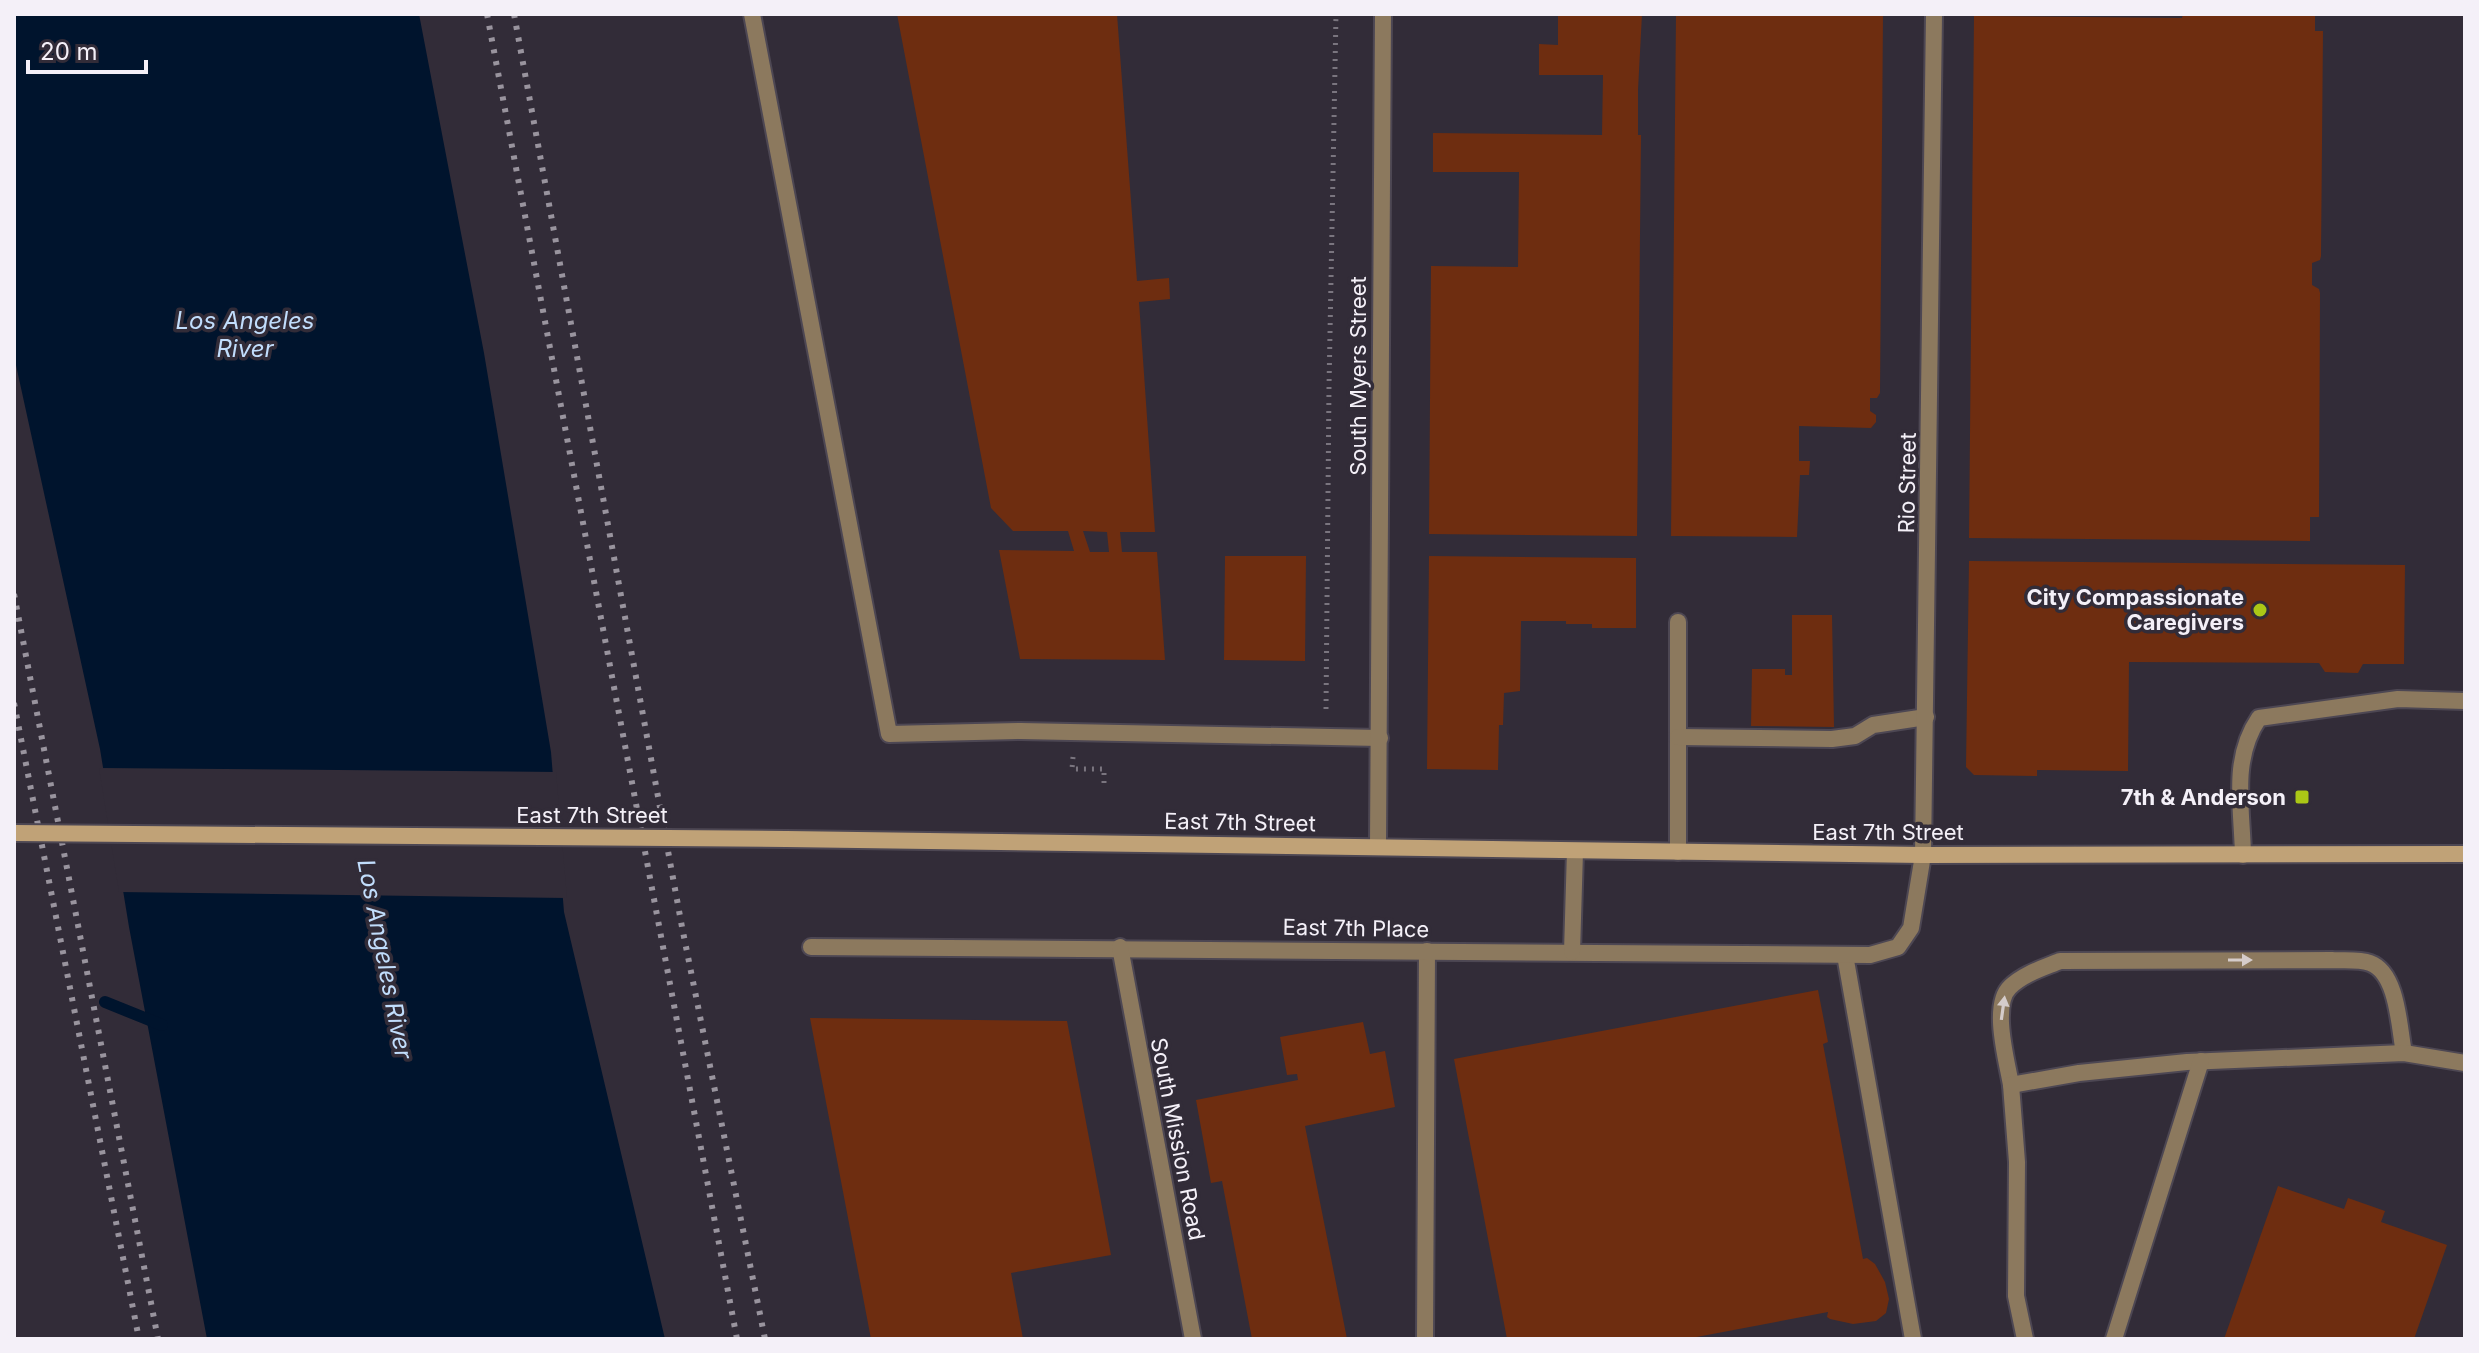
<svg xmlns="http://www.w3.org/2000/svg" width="2479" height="1353" font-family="Inter,sans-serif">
<rect width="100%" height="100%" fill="#322c38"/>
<polygon fill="#00142d" points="14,14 419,14 484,353 551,752 564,912 665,1339 207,1339 129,927 100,749 14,356"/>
<polygon fill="#322c38" points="99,768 556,772 567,898 119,892"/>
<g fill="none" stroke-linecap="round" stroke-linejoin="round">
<polyline stroke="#00142d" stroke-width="12" points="105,1002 162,1025"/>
</g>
<g fill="#6e2d10" fill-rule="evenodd">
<path d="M897 14H1117L1137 281 1169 278 1170 299 1139 302 1155 532H1120L1122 552H1157L1165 660 1020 659 999 550 1074 551 1068 531H1013L991 508ZM1083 531 1107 532 1109 552H1090Z"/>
<polygon points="1558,14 1642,14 1638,90 1638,135 1641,135 1637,536 1429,534 1431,266 1518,267 1519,172 1433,172 1433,133 1602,135 1603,75 1539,75 1539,44 1558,45"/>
<polygon points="1676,14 1883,14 1880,393 1877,398 1870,398 1870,411 1876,415 1876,422 1871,428 1799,426 1799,461 1810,461 1809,475 1800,475 1797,537 1671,536"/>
<polygon points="2183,14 2315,14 2315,31 2323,31 2321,256 2320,260 2312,263 2312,285 2319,289 2320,293 2319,517 2310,517 2310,541 1969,538 1974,16 2182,18"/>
<polygon points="1225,556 1306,556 1305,661 1224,660"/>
<polygon points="1429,556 1636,558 1636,628 1592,628 1592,624 1566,624 1566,621 1521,621 1520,691 1504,693 1503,725 1499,725 1498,770 1427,769"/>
<polygon points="1969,561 2405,565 2404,664 2363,664 2358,673 2325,672 2319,663 2129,662 2128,771 2037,770 2037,776 1974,775 1966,767"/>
<polygon points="1792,615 1832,615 1834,727 1751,726 1752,669 1785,669 1785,675 1792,675"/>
<polygon points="1818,990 1828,1042 1823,1044 1863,1259 1867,1258 1875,1264 1885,1282 1889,1299 1886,1313 1876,1321 1853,1324 1830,1319 1827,1317 1828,1312 1686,1339 1507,1339 1454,1059"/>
<polygon points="810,1018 1067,1021 1111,1255 1011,1273 1023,1339 871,1339"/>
<polygon points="1363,1022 1370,1054 1385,1051 1395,1107 1305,1126 1347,1339 1252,1339 1222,1181 1211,1183 1196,1100 1298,1080 1297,1074 1287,1075 1280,1037"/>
<polygon points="2278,1186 2344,1209 2348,1198 2385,1211 2381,1222 2447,1245 2414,1339 2224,1339"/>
</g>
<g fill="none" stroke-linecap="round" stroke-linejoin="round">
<defs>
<g id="service">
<polyline points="752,14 889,734 1020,731"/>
<polyline points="1678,622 1678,852"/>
<polyline points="1678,737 1832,739 1855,736 1873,725 1926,717"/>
<path d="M2243 855C2242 807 2231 759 2259 718L2398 699 2465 701"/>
<polyline points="1845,955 1913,1339"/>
<path d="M2011 1085C2007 1061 1991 1005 2010 987 2023 974 2043 968 2060 961L2332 960C2344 961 2359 959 2370 963 2398 973 2399 1028 2404 1053"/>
<polyline points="1425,1339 1427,951"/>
<polyline points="2025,1339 2016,1296 2017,1162 2011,1085 2079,1073 2187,1062 2404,1053 2465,1063"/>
<polyline points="2114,1339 2201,1061"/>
</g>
<g id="minor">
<polyline points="1020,731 1380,738"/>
<polyline points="811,947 1870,955 1898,947 1911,928 1923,855 1934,14"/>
<polyline points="1120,947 1193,1339"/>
<polyline points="1572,952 1575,851"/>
</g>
<polyline id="tertiary" points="1378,845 1383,14"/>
<polyline id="secondary" points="786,839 1923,855 2465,854"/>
</defs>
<use href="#service" stroke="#4d4753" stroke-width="20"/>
<use href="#minor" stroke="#4d4753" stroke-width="20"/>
<use href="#tertiary" stroke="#4d4753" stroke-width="20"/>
<use href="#secondary" stroke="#4d4753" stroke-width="20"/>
<g stroke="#7a757f" stroke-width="5" stroke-dasharray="2 6" stroke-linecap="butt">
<polyline points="1326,709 1329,387 1336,14"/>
<polyline points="1073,757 1072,769 1104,769 1104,784"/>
</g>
<use href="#service" stroke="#8c795e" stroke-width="16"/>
<use href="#minor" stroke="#8c795e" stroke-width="16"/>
<use href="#tertiary" stroke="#8c795e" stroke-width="16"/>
<use href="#secondary" stroke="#c0a277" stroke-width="16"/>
<g stroke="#99949e" stroke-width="6" stroke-dasharray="4 8" stroke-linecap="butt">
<polyline points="487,14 737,1339"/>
<polyline points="514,14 682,927 765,1339"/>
<polyline points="14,594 158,1339"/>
<polyline points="14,703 139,1339"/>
</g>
<defs>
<polyline id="secondary-bridge" points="14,833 786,839"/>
</defs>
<use href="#secondary-bridge" stroke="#4d4753" stroke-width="20" stroke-linecap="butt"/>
<use href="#secondary-bridge" stroke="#c0a277" stroke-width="16"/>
</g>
<defs><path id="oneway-solid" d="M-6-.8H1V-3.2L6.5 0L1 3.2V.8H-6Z" transform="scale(2)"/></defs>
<g fill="#d5ccca">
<use href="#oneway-solid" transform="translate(2240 960)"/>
<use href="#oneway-solid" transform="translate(2003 1008) rotate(-82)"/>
</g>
<g fill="#abc716" stroke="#322c38" stroke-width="3">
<circle cx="2260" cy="610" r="8"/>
<rect x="2294" y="789" width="16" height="16" rx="4"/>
</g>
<g text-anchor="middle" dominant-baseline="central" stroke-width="7" stroke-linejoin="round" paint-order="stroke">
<g font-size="22" fill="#f4f0f8" stroke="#322c38">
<text transform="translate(1358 376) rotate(-90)">South Myers Street</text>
<text transform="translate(1907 483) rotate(-89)">Rio Street</text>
<text x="592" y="815">East 7th Street</text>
<text transform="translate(1240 822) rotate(1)">East 7th Street</text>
<text x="1888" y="832">East 7th Street</text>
<text transform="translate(1356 928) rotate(1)">East 7th Place</text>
<text transform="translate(1178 1139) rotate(79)">South Mission Road</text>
</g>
<g font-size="22" font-weight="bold" fill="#f4f0f8" stroke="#322c38" text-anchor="end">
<text x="2244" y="597">City Compassionate<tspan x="2244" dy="25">Caregivers</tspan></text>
<text x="2286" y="797">7th &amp; Anderson</text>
</g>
<g font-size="24" font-style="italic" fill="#c1ddfc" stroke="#322c38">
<text x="245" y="320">Los Angeles<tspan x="245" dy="28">River</tspan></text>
<text transform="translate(385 959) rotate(79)">Los Angeles River</text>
</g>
</g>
<rect width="2479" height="1353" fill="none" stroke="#f4f0f8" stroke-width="32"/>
<path d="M28 60v12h118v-12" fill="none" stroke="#f4f0f8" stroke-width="4"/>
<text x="40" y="60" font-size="24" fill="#f4f0f8" stroke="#322c38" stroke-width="6" paint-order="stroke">20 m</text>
</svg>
